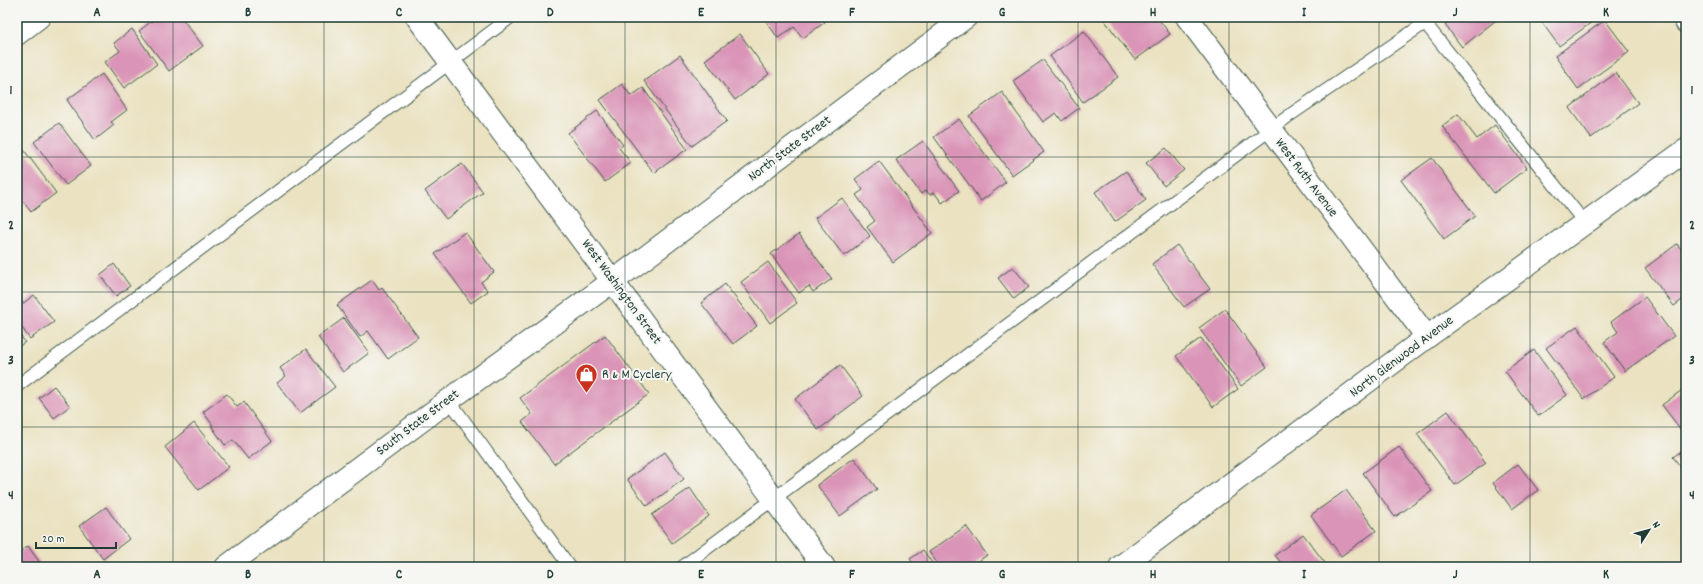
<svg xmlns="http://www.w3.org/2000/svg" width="1703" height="584" font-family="Dekko,sans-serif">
<rect width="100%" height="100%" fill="#f6f6f2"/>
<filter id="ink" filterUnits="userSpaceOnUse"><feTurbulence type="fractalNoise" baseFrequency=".025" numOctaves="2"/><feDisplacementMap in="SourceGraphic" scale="8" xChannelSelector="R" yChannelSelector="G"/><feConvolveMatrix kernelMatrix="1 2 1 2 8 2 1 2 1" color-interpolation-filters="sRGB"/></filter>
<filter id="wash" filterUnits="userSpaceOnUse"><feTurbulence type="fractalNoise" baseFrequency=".012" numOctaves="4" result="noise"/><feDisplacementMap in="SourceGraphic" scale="16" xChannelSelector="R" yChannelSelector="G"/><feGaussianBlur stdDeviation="0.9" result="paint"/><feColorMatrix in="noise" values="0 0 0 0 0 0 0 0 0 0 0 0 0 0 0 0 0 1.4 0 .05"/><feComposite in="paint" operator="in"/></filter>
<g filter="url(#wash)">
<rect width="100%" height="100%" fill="#eae2c1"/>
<g id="blocks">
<g fill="#da94b7">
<polygon points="157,17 181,17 203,46 169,71 139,31"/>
<polygon points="763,17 821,17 825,22 803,38 794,27 778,38"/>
<polygon points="1102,17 1157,17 1170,34 1135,60"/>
<polygon points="1455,17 1500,17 1462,47 1445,25"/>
<polygon points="1538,17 1599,17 1559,46"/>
<polygon points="1605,20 1629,52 1578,89 1555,56"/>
<polygon points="132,29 157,64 124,88 105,62 120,51 114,43"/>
<polygon points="1084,31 1118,77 1083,102 1050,56"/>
<polygon points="740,34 769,74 735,100 705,60"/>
<polygon points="680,55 727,121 692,146 644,81"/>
<polygon points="1043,60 1079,108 1062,121 1056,113 1043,122 1013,81"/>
<polygon points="1616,73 1638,103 1591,138 1569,108"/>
<polygon points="102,74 127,110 111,122 114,125 95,140 67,100"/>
<polygon points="622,84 631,96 643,88 687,149 654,173 600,100"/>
<polygon points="1002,92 1044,152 1012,175 969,116"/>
<polygon points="597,111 623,145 619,148 631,163 605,182 568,133"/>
<polygon points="1458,114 1477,139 1495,125 1527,168 1494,193 1442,126"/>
<polygon points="959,119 1006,182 981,201 934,137"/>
<polygon points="59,123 91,166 66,185 34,142"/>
<polygon points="923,141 959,191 942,203 934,192 930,195 926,190 921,194 896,160"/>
<polygon points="1166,148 1184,170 1164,186 1146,163"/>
<polygon points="24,150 56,193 31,212 17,193 17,156"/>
<polygon points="1432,158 1475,216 1444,239 1401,180"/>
<polygon points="879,161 932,233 893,262 867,227 875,221 856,195 863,190 855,179"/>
<polygon points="462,164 483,192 446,219 425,191"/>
<polygon points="1126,171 1146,200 1115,222 1095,192"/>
<polygon points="842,198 870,236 844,256 815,218"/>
<polygon points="465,232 494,272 481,282 488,291 471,303 435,254"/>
<polygon points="799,234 832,279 813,292 809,286 799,293 771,254"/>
<polygon points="1677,244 1686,256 1686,297 1674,306 1645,268"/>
<polygon points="1177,245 1210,289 1184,307 1152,264"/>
<polygon points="768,262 797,303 770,323 741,282"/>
<polygon points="114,264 130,286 116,296 100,275"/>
<polygon points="1013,267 1029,287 1014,299 998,278"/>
<polygon points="372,280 379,290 382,288 418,337 388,359 368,331 360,337 337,305"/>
<polygon points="725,284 757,326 733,344 701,303"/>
<polygon points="34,295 54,322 30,339 17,321 17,308"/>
<polygon points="1645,297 1674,336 1625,371 1604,342 1618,332 1611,322"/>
<polygon points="1225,309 1267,367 1241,386 1199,328"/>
<polygon points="344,318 369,353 343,372 318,337"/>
<polygon points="1577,326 1614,377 1584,399 1546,348"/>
<polygon points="17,331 25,342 17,348"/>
<polygon points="605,335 649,394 554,464 522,422 532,414 520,398"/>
<polygon points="1201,338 1238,389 1213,407 1176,356"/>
<polygon points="306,349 335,387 300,413 277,383 286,376 280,368"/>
<polygon points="1534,350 1567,395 1538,416 1505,371"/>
<polygon points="840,365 863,396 818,430 795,399"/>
<polygon points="54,386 70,406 54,418 39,398"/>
<polygon points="1686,387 1686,435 1685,435 1662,405"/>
<polygon points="227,394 237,407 244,402 272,441 248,459 233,440 225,445 212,427 212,424 203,412"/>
<polygon points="1448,411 1486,463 1455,485 1417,434"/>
<polygon points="194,423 229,467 199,490 165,447"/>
<polygon points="1399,447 1432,491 1395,517 1363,473"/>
<polygon points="1686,448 1686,474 1673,457"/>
<polygon points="665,452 684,479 647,506 627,479"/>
<polygon points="854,458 877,489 840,516 817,485"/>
<polygon points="1518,464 1538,490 1512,509 1493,483"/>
<polygon points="690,488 709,516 672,543 652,515"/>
<polygon points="1346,490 1376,531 1341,556 1311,515"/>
<polygon points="106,507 129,539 103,559 79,526"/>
<polygon points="966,526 987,555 976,563 979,567 940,567 929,552"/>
<polygon points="1303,534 1328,567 1284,567 1275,555"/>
<polygon points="28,546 43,567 17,567 17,554"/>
<polygon points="923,550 935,567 913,567 915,566 910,559"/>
</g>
</g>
</g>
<g filter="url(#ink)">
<use href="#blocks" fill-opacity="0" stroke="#3d5649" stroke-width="1"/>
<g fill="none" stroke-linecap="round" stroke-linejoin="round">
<defs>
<g id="lane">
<polyline points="17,386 511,17"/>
<polyline points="449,400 570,567"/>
<polyline points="682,567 1290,115 1425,23 1585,223"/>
</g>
<g id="street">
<polyline points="1187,17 1427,337"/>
<polyline points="226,567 449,400 646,257 966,17"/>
<polyline points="1120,567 1427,337 1686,150"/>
</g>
<g id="secondary">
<polyline points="417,17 824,567"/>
<polyline points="17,34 39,17"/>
</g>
<polyline id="primary" points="1684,17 1686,22"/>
</defs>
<use href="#lane" stroke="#3d5649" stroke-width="14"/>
<use href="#street" stroke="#3d5649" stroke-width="24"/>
<use href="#secondary" stroke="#3d5649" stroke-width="24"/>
<use href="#primary" stroke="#3d5649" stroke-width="24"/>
<use href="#lane" stroke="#fff" stroke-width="12"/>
<use href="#street" stroke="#fff" stroke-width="22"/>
<use href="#secondary" stroke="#fff" stroke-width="22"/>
<use href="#primary" stroke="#fff" stroke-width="22"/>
</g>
</g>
<path fill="none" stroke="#1f3d34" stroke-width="1" stroke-opacity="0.55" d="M173 17V567M324 17V567M474 17V567M625 17V567M776 17V567M927 17V567M1078 17V567M1229 17V567M1379 17V567M1530 17V567M17 157H1686M17 292H1686M17 427H1686"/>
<defs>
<symbol id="shop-pin" viewBox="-11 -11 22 30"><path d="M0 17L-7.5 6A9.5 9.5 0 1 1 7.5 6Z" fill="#c8321e" stroke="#f6f6f2"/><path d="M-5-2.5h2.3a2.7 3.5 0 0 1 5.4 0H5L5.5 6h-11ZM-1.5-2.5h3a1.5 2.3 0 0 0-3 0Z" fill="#fff"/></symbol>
</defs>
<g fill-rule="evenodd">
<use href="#shop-pin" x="574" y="362" width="25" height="34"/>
</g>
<g text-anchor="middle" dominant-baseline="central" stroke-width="4" stroke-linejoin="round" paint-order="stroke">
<g font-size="14" fill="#1f3d34" stroke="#f6f6f2">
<text transform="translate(790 149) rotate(-37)">North State Street</text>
<text transform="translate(1306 178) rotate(53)">West Ruth Avenue</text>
<text transform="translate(621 292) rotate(54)">West Washington Street</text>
<text transform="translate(1402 357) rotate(-37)">North Glenwood Avenue</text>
<text transform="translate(418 423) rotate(-37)">South State Street</text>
</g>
<g font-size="14" fill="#1f3d34" stroke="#f6f6f2" text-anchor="start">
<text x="602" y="375">R &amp; M Cyclery</text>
</g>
</g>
<rect width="1703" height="584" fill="none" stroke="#f6f6f2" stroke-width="44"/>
<g transform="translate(1649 530) rotate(54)" stroke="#f6f6f2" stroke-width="3" paint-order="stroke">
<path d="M0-3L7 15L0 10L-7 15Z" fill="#1f3d34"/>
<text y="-6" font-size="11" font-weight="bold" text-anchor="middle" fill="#1f3d34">N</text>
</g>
<path d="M36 542v6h80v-6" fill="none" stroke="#1f3d34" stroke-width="2"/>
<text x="42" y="542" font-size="12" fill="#1f3d34" stroke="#f6f6f2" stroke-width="3" paint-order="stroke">20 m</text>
<rect x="22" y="22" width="1659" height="540" fill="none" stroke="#1f3d34" stroke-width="1.5"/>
<g font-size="13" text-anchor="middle" font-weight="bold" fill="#1f3d34">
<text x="97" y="16">A</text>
<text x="248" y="16">B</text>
<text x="399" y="16">C</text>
<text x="550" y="16">D</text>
<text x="701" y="16">E</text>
<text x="852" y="16">F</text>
<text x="1002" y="16">G</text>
<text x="1153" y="16">H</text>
<text x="1304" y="16">I</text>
<text x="1455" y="16">J</text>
<text x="1606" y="16">K</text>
<text x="11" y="94">1</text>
<text x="1692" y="94">1</text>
<text x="11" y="229">2</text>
<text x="1692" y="229">2</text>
<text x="11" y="364">3</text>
<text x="1692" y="364">3</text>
<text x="11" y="499">4</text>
<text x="1692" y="499">4</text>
<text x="97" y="578">A</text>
<text x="248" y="578">B</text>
<text x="399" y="578">C</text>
<text x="550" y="578">D</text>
<text x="701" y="578">E</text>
<text x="852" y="578">F</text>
<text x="1002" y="578">G</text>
<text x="1153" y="578">H</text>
<text x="1304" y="578">I</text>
<text x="1455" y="578">J</text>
<text x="1606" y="578">K</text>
</g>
</svg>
